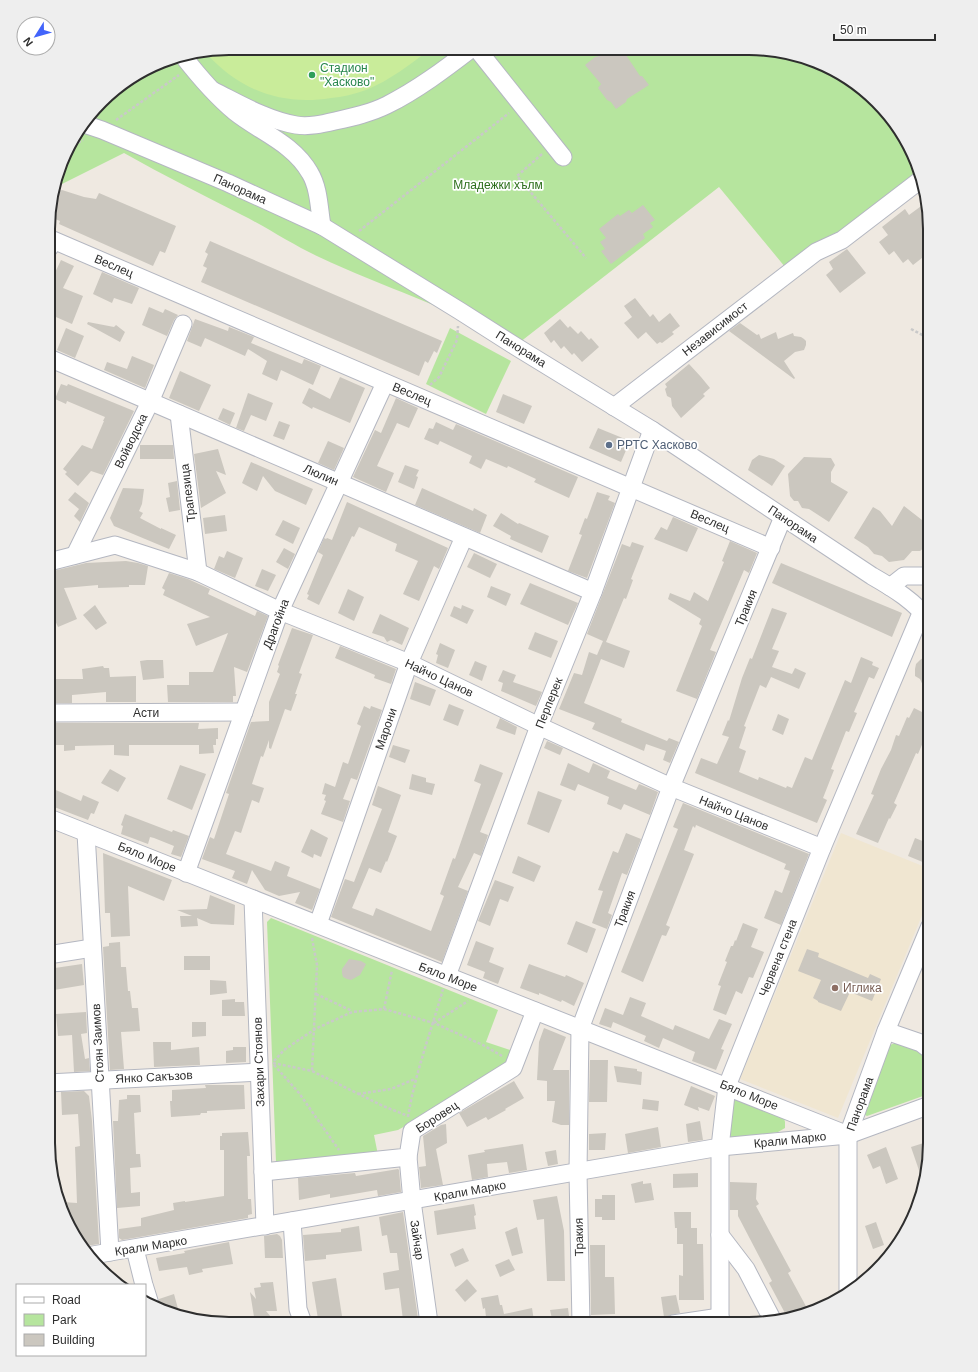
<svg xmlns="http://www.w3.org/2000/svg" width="978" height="1372" font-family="Arial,sans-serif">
<rect width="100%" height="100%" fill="#efe9e1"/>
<polygon fill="#f0e6d1" points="841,833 930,869 930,896 838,1118 740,1079"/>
<g fill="#b6e59e">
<path d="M229 48 773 50 818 62 859 85 911 149 921 191 869 222 795 279 719 187 515 346C454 308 384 288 319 257 293 245 268 228 242 215 203 195 163 175 124 153L56 187 72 139 110 93 170 58Z"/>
<polygon points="450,328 511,361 486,414 426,384"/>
<polygon points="271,918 498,1010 486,1042 516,1052 511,1066 398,1130 374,1135 378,1155 276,1162 267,922"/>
<path d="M898 1042C909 1044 924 1050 930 1060V1091L923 1096 867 1116 863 1114 862 1110 890 1045Z"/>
<polygon points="733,1100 737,1100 784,1118 785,1122 785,1128 778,1132 731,1140 727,1138"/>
</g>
<path fill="#c9ec9a" d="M229 48 430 49C410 65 390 80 366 90 355 94 342 97 331 98 280 106 239 90 205 52Z"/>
<g fill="#cbc7bf">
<polygon points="608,49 622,49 640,76 642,76 649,85 627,99 626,102 616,109 611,102 607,100 598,88 601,84 585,65 595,57 611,53"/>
<polygon points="62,190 84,197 96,199 99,193 176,226 165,253 160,251 153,266 59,224 60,221 50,217 50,205 54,193"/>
<polygon points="924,204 930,228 930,244 923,249 927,254 913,265 908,259 903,263 894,251 889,255 879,242 888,235 882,227 905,209 909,215"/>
<polygon points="643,205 655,220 650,223 653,227 643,234 645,238 611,264 601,251 605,249 600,242 606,238 599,229 618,214 620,216 629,210 632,213"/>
<polygon points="210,241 442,341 437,353 434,351 428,363 425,361 419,376 201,282 207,268 203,266 208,254 205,252"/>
<polygon points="847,249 866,273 840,293 826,275 833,269 829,262"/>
<polygon points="61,260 74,266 63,288 83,296 72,324 49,314 49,288 51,281"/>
<polygon points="102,272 139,288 132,304 114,298 112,303 93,294"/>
<polygon points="635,298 650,317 653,314 659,322 670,313 680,326 672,332 674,334 662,343 660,342 657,344 646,332 638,339 624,323 632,317 624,306"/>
<polygon points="149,307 163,313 165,309 178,315 174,320 167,336 142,325"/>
<polygon points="195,319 228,331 229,327 254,337 251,343 302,364 304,359 321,366 313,385 281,370 277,381 262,374 267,361 248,349 245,356 205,338 201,347 187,341"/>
<polygon points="560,319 568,328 570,326 578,334 581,331 589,340 591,338 599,347 582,362 574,353 572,355 564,346 561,349 554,340 551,343 544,333"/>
<polygon points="88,322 114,327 116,325 125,332 120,342 87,324"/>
<polygon points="740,323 757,335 759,334 761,339 776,332 778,339 793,333 794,336 801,337 804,339 806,341 806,345 804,350 795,352 784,361 795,378 794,379 729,331"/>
<polygon points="66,328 84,336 75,358 57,350"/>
<polygon points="132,356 154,365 145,388 104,370 107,362 127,369"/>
<polygon points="689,364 701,377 710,388 703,394 705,396 681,418 672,406 671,398 667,396 665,389 667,387 665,384"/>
<polygon points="180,371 211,385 199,411 169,398"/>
<polygon points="340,377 365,388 350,423 313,407 312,409 302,403 309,388 330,399"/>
<polygon points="61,384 67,386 68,384 134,411 103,475 91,471 78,486 65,474 67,472 63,469 82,445 92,449 104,421 103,421 105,417 67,401 66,404 55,399"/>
<polygon points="248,393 273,403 266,421 251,415 244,431 236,428"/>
<polygon points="503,394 532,406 524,424 496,412"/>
<polygon points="396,398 418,408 409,428 397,423 377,466 394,473 386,492 353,477 375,430 381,433"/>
<polygon points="223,408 235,413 230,425 218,419"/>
<polygon points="279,421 290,425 284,440 273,436"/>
<polygon points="436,422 453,430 456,424 578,477 569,498 534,482 536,479 508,466 507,468 486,459 481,469 469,463 472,456 440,441 438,445 424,439 429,428 433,429"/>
<polygon points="598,428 630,441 621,462 589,448"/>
<polygon points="328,441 344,448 334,470 318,463"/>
<polygon points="140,445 173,445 174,459 140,459"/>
<polygon points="218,449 226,475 216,471 226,493 201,508 194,454"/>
<polygon points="759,455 774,459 785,466 772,486 748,470 752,460"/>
<polygon points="804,457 831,458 835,465 831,472 831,482 848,492 829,522 809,509 802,508 798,501 794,501 790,496 788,474"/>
<polygon points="251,462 313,489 306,505 275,491 263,476 257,491 242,483"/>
<polygon points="405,465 419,470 416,476 418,477 414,489 398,482"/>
<polygon points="177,481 180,510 169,512 166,498 170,497 168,483"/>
<polygon points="123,488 144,489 142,504 139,511 143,513 140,518 161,529 161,528 176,535 169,549 114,526 110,518"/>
<polygon points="422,488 473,511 474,508 487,515 480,533 415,505"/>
<polygon points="75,492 89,503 80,522 74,516 79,509 68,500"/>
<polygon points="597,492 610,496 608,500 615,503 587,578 568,571 582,535 579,534 585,518 587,519"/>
<polygon points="347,502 448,548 439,569 434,566 419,601 403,594 418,561 395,551 397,544 359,527 354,537 352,536 319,605 307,599 309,595 307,594 323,555 318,552 324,538 326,539 327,538 332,540"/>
<polygon points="928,503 930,503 930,550 925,547 920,551 912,551 904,560 889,562 882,556 874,554 868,547 854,538 873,507 880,511 892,526 904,506 922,520"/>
<polygon points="501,513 518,524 519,523 549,536 542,553 510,539 511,536 493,526"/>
<polygon points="225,515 227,531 205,534 203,518"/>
<polygon points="673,517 698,528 687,552 654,539 661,527 667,530"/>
<polygon points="283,520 300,528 293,544 275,535"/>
<polygon points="730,541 757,553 749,573 744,570 710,650 716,652 697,699 676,691 702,626 699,624 701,619 668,599 670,593 690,601 694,592 708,601 724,562 722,561"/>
<polygon points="632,542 644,546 631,579 633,580 626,599 624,598 606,642 630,651 624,668 601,659 584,703 622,719 621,722 667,741 669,738 679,742 670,763 663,760 666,751 646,744 644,751 592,729 595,723 559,709 574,673 582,675 589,652 597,655 603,641 587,634 622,544 630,547"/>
<polygon points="284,548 295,554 288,569 276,562"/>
<polygon points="227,551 243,558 235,578 214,569 219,556 224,558"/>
<polygon points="474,553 497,564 490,578 467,567"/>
<polygon points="126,561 138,563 148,566 145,585 129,585 129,587 98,588 98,585 64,588 77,619 58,627 49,607 49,572 86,563"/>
<polygon points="781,563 902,613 892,637 772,583"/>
<polygon points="262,569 276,575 268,591 255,586"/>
<polygon points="169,573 188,579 210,589 208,594 255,616 257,611 268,616 247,672 234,667 236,696 233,696 233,702 168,702 167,685 189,685 189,672 213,672 228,633 196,646 187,624 210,617 163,595 165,590 162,588"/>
<polygon points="530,583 578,603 568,625 520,604"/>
<polygon points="491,586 511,594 506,606 487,597"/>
<polygon points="348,589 364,597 354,621 338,613"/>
<polygon points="95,605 107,623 96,630 83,615"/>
<polygon points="462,605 474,610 467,624 450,616 454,606 461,609"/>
<polygon points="772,608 787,613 772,649 779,651 772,667 792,674 795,668 806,673 799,689 771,677 766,688 760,685 744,726 746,727 739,748 746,751 739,772 758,780 759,777 786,788 787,786 792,788 805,757 812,760 845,680 851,683 861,657 873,662 872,665 879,668 874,679 869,677 854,712 857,713 849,732 846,731 831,769 834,770 823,798 827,800 817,823 695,773 701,758 717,764 729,737 722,735 728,720 729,721 742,678 750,658 752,659"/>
<polygon points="380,614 409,628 402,645 391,640 387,642 384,637 372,633"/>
<polygon points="292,628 313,635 299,673 302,674 295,694 297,694 291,711 285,709 271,749 269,748 269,740 263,757 261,756 252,784 264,788 259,803 252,800 241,833 235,831 226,854 271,871 275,861 290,867 287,876 320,889 312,910 295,903 300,892 279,896 265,890 252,870 247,884 232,878 235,871 202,859 210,837 214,839 229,794 226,793 251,722 269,721 269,702 280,674 277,672 279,666 278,665"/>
<polygon points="535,632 558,641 551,658 528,649"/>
<polygon points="440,643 455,650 448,668 436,663 438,655 436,654"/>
<polygon points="340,646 396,669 391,684 374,678 375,675 335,658"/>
<polygon points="930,653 930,701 920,679 915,676 915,669 916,664 920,660"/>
<polygon points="147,660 163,660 164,678 143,680 140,661"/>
<polygon points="475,661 487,666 482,681 469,675"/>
<polygon points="103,666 104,668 109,668 110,677 136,676 136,702 106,702 106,692 72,695 72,703 49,703 49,694 56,694 55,679 83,679 82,669"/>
<polygon points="503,670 516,675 513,682 542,692 536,706 501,691 503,683 498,681"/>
<polygon points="415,682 436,690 430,706 410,699"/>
<polygon points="449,704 464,710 458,726 443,720"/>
<polygon points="364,706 370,709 371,706 382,710 357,780 351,778 343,799 350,801 343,822 321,814 326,801 324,800 326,795 322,794 325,783 335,787 343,762 348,764 361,726 357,724"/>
<polygon points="914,708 930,716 930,721 925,731 927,733 918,754 916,753 894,803 897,805 890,819 889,818 878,843 856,834 874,795 871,794 881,769 891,750 896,735 899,736 907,717 909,718"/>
<polygon points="778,714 789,719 783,735 772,730"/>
<polygon points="500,718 517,727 515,735 496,728"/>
<polygon points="49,723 199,723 198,729 218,728 218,739 216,739 216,745 213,745 214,753 199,754 199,745 127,745 129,745 129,756 114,755 114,745 75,746 75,750 64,751 64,745 49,745"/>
<polygon points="547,741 563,748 560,755 544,748"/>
<polygon points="393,745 410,750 405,763 389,757"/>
<polygon points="568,763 589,773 593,763 610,771 607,778 636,790 639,784 658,792 650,815 624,804 621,810 607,804 609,797 578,784 575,791 560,785"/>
<polygon points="480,764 503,773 480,832 488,835 481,856 474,853 458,887 468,891 442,962 331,917 345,879 354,882 382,809 372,805 378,786 401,795 388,832 397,836 387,862 386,861 381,873 369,868 352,908 373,916 376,908 431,931 444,896 440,894 453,858 455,859 481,784 474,781"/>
<polygon points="180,765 206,774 192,810 167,799"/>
<polygon points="110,769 126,778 118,792 101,783"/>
<polygon points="412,774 426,778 426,782 435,784 432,795 409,789"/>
<polygon points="49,787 81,801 83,795 99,802 94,814 91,813 88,820 49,805"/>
<polygon points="538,791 562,800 549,833 527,824"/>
<polygon points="683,803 809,854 781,925 764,918 775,890 782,893 790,871 784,869 786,864 696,825 695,828 693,826 684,850 694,854 666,925 670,927 666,936 662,935 643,982 621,972 678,829 673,827"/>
<polygon points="125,814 172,832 173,830 189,836 181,857 171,854 174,846 154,838 150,837 148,844 121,834 123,826 121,825"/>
<polygon points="311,829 328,838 321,857 314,854 313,858 301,852"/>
<polygon points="626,833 641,839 627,875 622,873 608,913 612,915 607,929 592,923 603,891 598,890 613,851 618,853"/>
<polygon points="915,838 930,844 930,865 908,856"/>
<polygon points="103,853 172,880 164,901 128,886 130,936 111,937 110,913 105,913"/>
<polygon points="518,856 541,866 534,882 512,873"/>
<polygon points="495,880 514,887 508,902 500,899 490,926 478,921"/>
<polygon points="210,895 235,905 234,925 211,924 197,918 198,926 181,927 180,916 192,916 177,910 207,909"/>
<polygon points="576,921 596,929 587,953 567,944"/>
<polygon points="743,923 758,929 751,947 764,952 753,978 749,977 742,994 736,991 726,1015 713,1010 721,986 718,985 727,962 725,961 731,946 733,946 735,940 736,941"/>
<polygon points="476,941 494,948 489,962 504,968 498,984 483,978 485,972 467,965"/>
<polygon points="120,942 121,967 126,967 128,991 130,991 132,1008 138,1008 140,1031 121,1032 124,1069 110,1070 103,947 109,946 109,943"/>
<polygon points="807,949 819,953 818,957 868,978 870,974 881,979 872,1001 850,992 841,1011 818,1002 818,1001 813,998 821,980 798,971"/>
<rect x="184" y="956" width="26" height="14"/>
<polygon points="349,959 361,961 366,964 360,975 351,980 347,979 343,977 342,973 342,969"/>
<polygon points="82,964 84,985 48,991 48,969"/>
<polygon points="529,964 565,977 566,975 584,983 574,1006 562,1000 561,1002 539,993 539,995 520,988"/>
<polygon points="210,980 226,981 227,993 210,995"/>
<polygon points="630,997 646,1003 641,1016 673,1030 675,1025 709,1039 719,1019 732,1024 721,1049 724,1050 716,1070 692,1061 695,1052 663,1038 659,1048 644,1041 646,1036 613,1022 611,1028 599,1024 605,1008 623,1015"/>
<polygon points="235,999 235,1002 244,1002 245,1016 222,1016 222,1000"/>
<polygon points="86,1012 87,1033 81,1034 85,1059 89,1058 90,1071 74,1072 72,1035 58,1036 56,1014"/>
<polygon points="192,1022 206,1022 206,1036 192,1037"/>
<polygon points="544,1028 566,1037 553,1070 569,1070 569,1125 561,1125 552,1122 555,1101 547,1101 547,1081 537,1080 539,1042"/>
<polygon points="153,1042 171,1042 171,1050 199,1047 200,1065 154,1067"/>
<polygon points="233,1047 246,1047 246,1062 226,1063 226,1051 233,1050"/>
<polygon points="590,1060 608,1060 607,1102 589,1102"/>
<polygon points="614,1066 637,1069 637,1071 642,1072 641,1085 617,1082"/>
<polygon points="514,1081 524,1098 505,1109 506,1110 488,1120 486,1117 467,1127 459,1113"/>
<polygon points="205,1085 244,1085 245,1109 207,1111 207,1113 201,1113 200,1115 171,1117 170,1101 172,1101 172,1090 206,1088"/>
<polygon points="691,1086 715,1096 709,1111 698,1107 699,1111 684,1105"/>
<polygon points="84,1091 89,1096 92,1121 99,1244 86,1246 73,1231 70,1215 65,1215 62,1202 77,1203 75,1147 80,1146 78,1114 62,1115 61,1092"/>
<polygon points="127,1095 140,1095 141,1112 134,1113 136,1154 140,1154 141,1167 130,1168 131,1193 140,1192 140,1206 117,1208 113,1121 118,1121 119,1100 127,1099"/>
<polygon points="643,1099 659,1101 658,1111 642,1109"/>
<polygon points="700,1121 703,1140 688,1142 686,1124"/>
<polygon points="446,1124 447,1143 436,1149 443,1185 421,1188 419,1167 426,1166 423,1136 441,1125"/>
<polygon points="658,1127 661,1147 628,1153 625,1134"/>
<polygon points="248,1132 250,1156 247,1156 248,1199 251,1199 252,1214 248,1215 248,1218 122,1240 119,1238 119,1229 141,1226 141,1218 174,1210 173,1203 185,1201 185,1202 224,1196 224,1150 220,1150 220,1136 222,1136 222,1133"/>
<polygon points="606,1133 605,1150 589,1150 589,1134"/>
<polygon points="930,1141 930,1155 924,1185 911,1147"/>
<polygon points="523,1144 527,1170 509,1173 507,1162 487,1164 488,1177 472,1180 468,1155 485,1152 484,1150"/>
<polygon points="886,1147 898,1179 886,1184 880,1166 873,1169 867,1155"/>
<polygon points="556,1150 558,1164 548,1166 545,1152"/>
<polygon points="398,1169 399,1170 401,1192 378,1196 377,1190 330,1198 330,1194 299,1200 298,1178 355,1173 356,1176"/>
<polygon points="698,1173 698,1187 673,1188 673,1174"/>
<polygon points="643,1181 643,1184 651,1183 654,1200 635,1203 631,1184"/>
<polygon points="730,1182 757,1183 756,1199 759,1204 756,1206 791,1271 788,1273 808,1310 786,1315 769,1283 772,1281 738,1216 738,1210 730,1210"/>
<polygon points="602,1195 615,1195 615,1220 602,1220 602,1217 595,1217 595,1199 602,1199"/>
<polygon points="557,1196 564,1231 565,1281 547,1281 544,1219 537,1220 533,1200"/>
<polygon points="474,1204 476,1215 474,1216 476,1229 437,1235 434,1211"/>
<polygon points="403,1212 418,1319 403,1320 399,1288 385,1290 383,1273 399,1270 397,1253 390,1253 387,1235 382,1236 379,1217"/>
<polygon points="674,1212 691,1212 691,1228 697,1228 697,1244 703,1244 704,1300 679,1300 679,1275 683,1276 683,1244 677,1244 677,1228 675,1228"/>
<polygon points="876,1222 884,1245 873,1249 865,1226"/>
<polygon points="359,1226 362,1251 326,1255 326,1259 305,1261 303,1235 341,1232 341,1229"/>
<polygon points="517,1227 523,1253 512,1256 505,1232"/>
<polygon points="277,1234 280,1236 282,1240 283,1258 265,1258 264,1236"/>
<polygon points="229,1242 233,1264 202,1269 203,1272 189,1275 187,1267 159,1271 156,1258 185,1253 184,1251"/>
<polygon points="590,1245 605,1245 605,1277 614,1277 615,1314 591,1315"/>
<polygon points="463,1248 469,1261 455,1267 450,1254"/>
<polygon points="509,1259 515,1270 500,1277 495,1265"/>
<polygon points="336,1278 342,1316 318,1319 312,1282"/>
<polygon points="467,1279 477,1291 465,1302 455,1290"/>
<polygon points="273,1282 277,1311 266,1311 276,1323 255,1323 250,1292 256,1299 254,1288 261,1287 260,1283"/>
<polygon points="174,1294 180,1316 160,1310 159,1308 159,1299"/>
<polygon points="498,1295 500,1305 502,1305 504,1314 532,1308 534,1321 530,1321 531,1323 483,1323 482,1318 486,1317 485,1308 483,1309 481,1298"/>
<polygon points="676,1295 680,1313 664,1317 661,1297"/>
<polygon points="568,1308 570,1324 553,1323 550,1310"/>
</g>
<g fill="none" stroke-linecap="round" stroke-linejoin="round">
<defs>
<g id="minor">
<polyline points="477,49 563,157"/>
<path d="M183 56C197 74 217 97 235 112 260 132 293 143 310 173 319 188 319 208 322 226"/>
<path d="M214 91C240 104 267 120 296 125 309 127 322 124 335 121 353 117 371 113 387 105 417 90 445 69 471 49"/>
<path d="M84 124 102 130 228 183 322 226 460 311 515 346 652 430 872 576C893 588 916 602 930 622"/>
<polyline points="50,247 53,240 771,548"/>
<polyline points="49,358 593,592"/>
<polyline points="614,407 816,252 842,240 919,181"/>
<polyline points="179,414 198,572"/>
<polyline points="75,555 150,402 183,324"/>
<polyline points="49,562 115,545 198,572 280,611 409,663 539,726 671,787 822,848"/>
<polyline points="890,587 904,576 930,576"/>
<polyline points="49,713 244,712"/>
<polyline points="49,818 848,1135"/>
<polyline points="86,833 110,1252"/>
<polyline points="186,873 280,611 385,383"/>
<polyline points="253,899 265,1226"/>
<polyline points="318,924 409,663 464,537"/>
<polyline points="48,955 92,948"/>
<polyline points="447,976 539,726 593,592 652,430"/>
<polyline points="886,1031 921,1043 930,1050"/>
<polyline points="48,1083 259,1072"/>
<polyline points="408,1157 412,1201 429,1323"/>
<polyline points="263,1172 408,1157 412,1131 513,1068 535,1011"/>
<polyline points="292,1221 298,1309 303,1323"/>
<polyline points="720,1235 746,1269 772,1319"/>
<polyline points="135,1249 144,1285"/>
<polyline points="93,1255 720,1147 848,1135 930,1105"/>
<polyline points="145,1288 150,1304"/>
<polyline points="848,1293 848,1135 886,1031 930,926"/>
<polyline points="581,1324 578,1172 580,1029 671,787 783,517"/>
<polyline points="673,1324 720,1317"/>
<polyline points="723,1324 720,1317 720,1147 727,1086 822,848 922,611"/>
</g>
</defs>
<use href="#minor" stroke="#b4b7c1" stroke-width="19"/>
<g stroke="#c9c9c9" stroke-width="2.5" stroke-dasharray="3 2" stroke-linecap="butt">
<polyline points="116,120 179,75"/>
<polyline points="69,147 83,140"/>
<polyline points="542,154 517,176 586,258"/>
<polyline points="359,231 509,113"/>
<polyline points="911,329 930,339"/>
<polyline points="430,385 439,377 457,340 458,326"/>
<polyline points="312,938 317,965 312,1071"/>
<polyline points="316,994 352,1011"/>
<polyline points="384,1009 392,970"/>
<polyline points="434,1023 468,1001"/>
<polyline points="274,1061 284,1050 315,1029 352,1012 384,1009 434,1023 483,1045 502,1056"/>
<polyline points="273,1063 312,1071 383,1106 408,1116"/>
<polyline points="274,1065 299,1093 339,1150"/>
<polyline points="358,1094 391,1089 415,1079"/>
<path d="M408 1117C415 1073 431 1032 443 989"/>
</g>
<use href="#minor" stroke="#fff" stroke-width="17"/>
</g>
<circle fill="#2e9e5b" stroke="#fff" stroke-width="1.5" cx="312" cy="75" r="4"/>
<circle fill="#5c6f8a" stroke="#fff" stroke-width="1.5" cx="609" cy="445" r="4"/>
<circle fill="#8d6e63" stroke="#fff" stroke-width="1.5" cx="835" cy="988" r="4"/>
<g text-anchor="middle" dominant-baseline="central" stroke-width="3.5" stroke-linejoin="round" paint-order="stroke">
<g font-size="12" fill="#27864d" stroke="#fff" text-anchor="start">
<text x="320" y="68">Стадион<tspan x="320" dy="14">"Хасково"</tspan></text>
</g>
<g font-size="12" fill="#2c6e1b" stroke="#fff">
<text x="498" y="185">Младежки хълм</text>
</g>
<g font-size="12" fill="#2e2e2e" stroke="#fff">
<text transform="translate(240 189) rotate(24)">Панорама</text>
<text transform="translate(114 266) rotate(23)">Веслец</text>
<text transform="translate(715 329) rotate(-38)">Независимост</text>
<text transform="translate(521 349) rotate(32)">Панорама</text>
<text transform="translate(412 394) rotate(23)">Веслец</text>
<text transform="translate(131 441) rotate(-64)">Войводска</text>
<text transform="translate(321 475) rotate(23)">Люлин</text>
<text transform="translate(188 493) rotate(-97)">Трапезица</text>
<text transform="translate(710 521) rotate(23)">Веслец</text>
<text transform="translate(793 524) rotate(34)">Панорама</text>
<text transform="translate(746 608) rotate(-67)">Тракия</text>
<text transform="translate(276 624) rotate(-69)">Драгойна</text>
<text transform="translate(439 678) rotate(25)">Найчо Цанов</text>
<text transform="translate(549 703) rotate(-68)">Перперек</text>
<text x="146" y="713">Асти</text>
<text transform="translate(386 729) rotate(-71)">Марони</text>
<text transform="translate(734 813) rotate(22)">Найчо Цанов</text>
<text transform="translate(147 857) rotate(22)">Бяло Море</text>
<text transform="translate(625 909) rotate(-69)">Тракия</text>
<text transform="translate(778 958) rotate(-68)">Червена стена</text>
<text transform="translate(448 977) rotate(21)">Бяло Море</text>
<text transform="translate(98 1043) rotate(-93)">Стоян Заимов</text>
<text transform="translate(259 1062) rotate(-92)">Захари Стоянов</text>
<text transform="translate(154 1077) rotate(-3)">Янко Сакъзов</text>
<text transform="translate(749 1095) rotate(22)">Бяло Море</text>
<text transform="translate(860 1104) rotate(-70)">Панорама</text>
<text transform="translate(437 1117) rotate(-33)">Боровец</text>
<text transform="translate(790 1140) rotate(-6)">Крали Марко</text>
<text transform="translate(470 1191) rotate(-10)">Крали Марко</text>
<text transform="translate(579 1237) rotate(-91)">Тракия</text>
<text transform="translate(417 1240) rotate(82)">Зайчар</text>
<text transform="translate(151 1246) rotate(-9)">Крали Марко</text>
</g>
<g font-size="12" fill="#4e5e75" stroke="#fff" text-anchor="start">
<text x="617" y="445">РРТС Хасково</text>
</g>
<g font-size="12" fill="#785e54" stroke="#fff" text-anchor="start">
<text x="843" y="988">Иглика</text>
</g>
</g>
<path d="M0 0H978V1372H0ZM229 55H749A174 174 0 0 1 923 229V1143A174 174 0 0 1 749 1317H229A174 174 0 0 1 55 1143V229A174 174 0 0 1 229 55Z" fill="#eee" fill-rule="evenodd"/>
<path fill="none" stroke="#2e2e2e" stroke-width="2" d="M229 55H749A174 174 0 0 1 923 229V1143A174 174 0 0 1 749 1317H229A174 174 0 0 1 55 1143V229A174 174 0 0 1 229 55Z"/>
<rect x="16" y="1284" width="130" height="72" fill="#ffffff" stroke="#ababab"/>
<rect x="24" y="1297" width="20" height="6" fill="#ffffff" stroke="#ababab"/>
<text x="52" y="1304" font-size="12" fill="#2e2e2e">Road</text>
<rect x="24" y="1314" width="20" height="12" fill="#b6e59e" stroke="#ababab"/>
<text x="52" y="1324" font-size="12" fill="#2e2e2e">Park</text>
<rect x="24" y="1334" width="20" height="12" fill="#cbc7bf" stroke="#ababab"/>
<text x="52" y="1344" font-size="12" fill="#2e2e2e">Building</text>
<g transform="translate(36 36) rotate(233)"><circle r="19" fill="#ffffff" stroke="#ababab"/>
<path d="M0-3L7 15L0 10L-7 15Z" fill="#4264fb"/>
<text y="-6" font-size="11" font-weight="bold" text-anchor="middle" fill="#2e2e2e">N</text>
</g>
<path d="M834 34v6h101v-6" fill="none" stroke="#2e2e2e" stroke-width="2"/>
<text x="840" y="34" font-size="12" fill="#2e2e2e" stroke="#ffffff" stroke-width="3" paint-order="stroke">50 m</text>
</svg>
